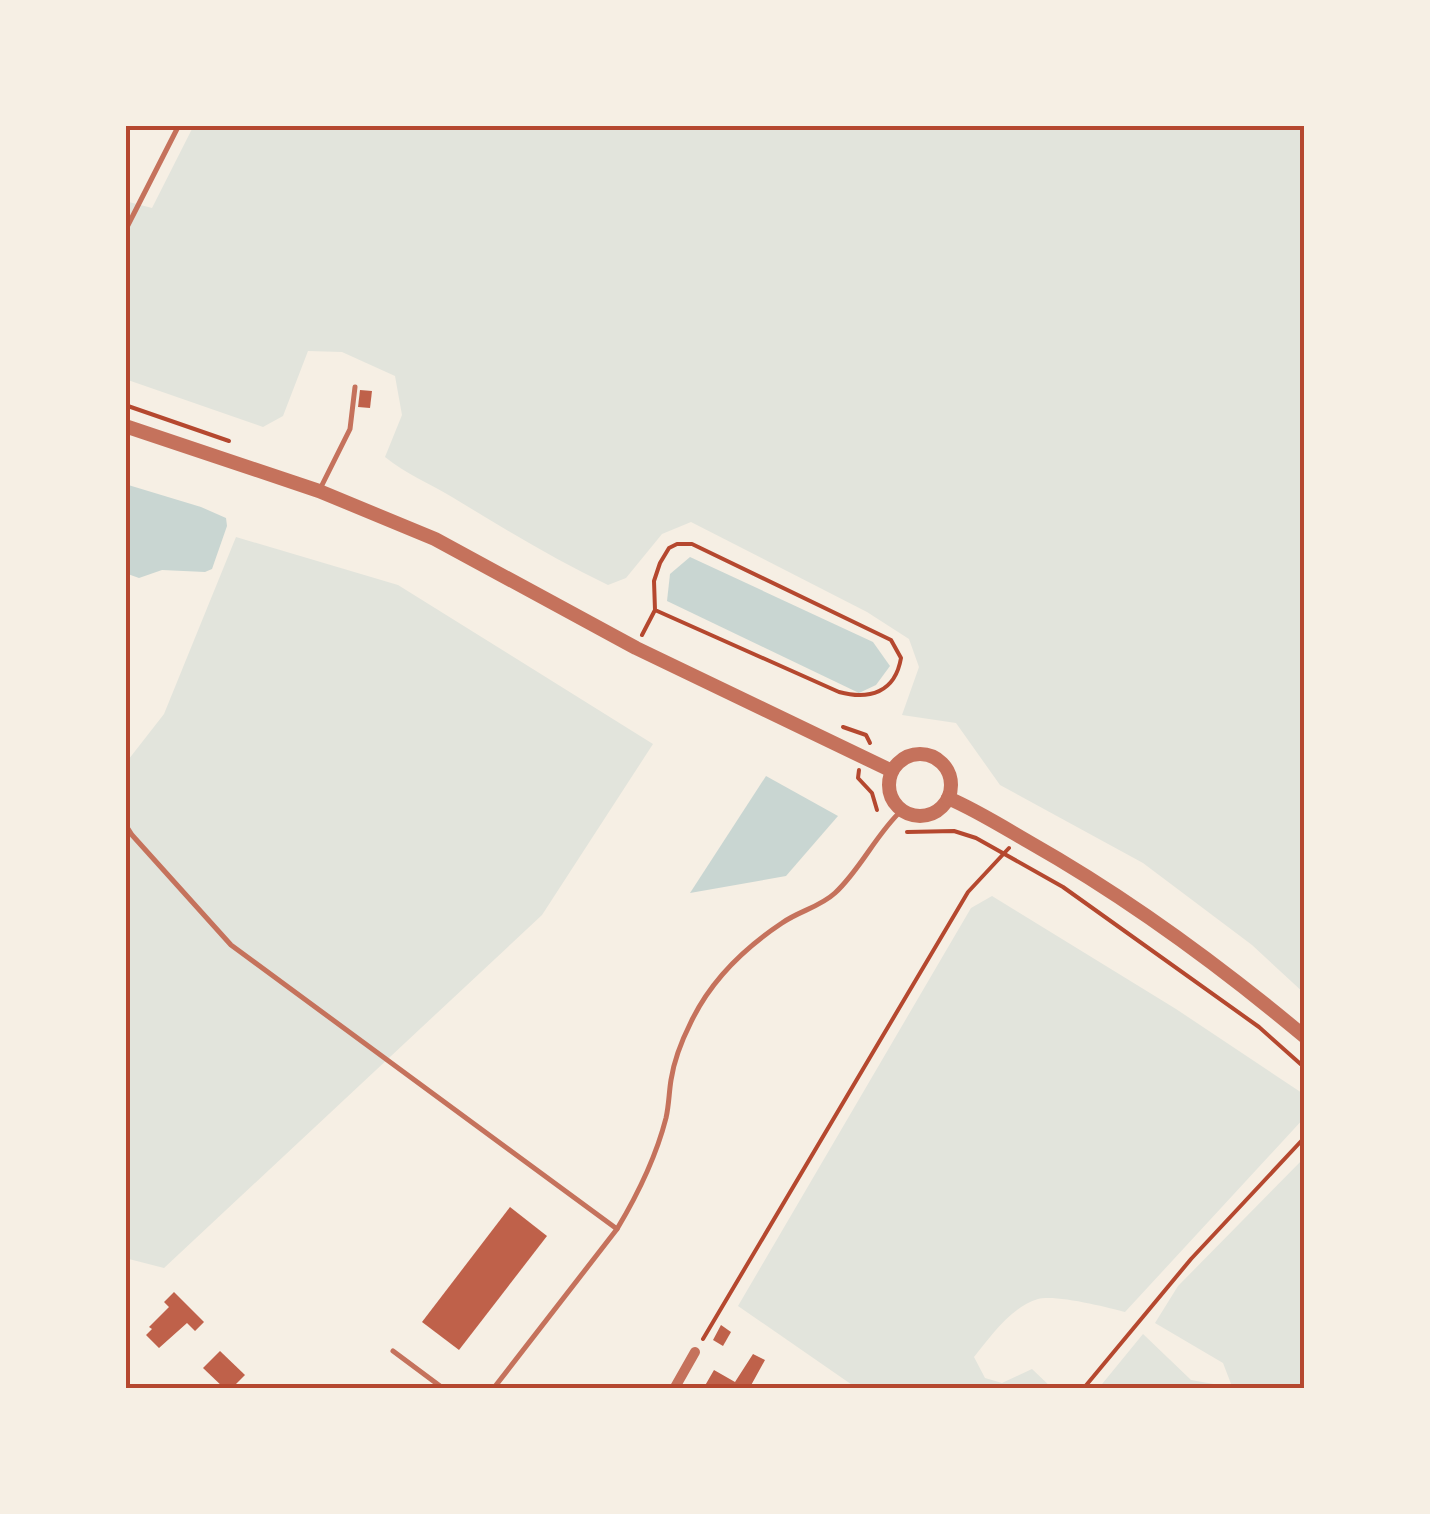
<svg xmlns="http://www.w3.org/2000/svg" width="1430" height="1514" font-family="Lora,serif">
<rect width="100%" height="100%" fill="#f6efe4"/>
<g fill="#e2e4dc">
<path d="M194 125H1305V994L1252 945 1143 863 1000 785 956 723 902 715 919 667 909 639 867 612 691 522 662 534 626 578 608 585C554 559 503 528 452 497 429 483 406 474 385 457L402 415 395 376 342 352 308 351 283 416 263 427 125 379V201L152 208Z"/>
<polygon points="236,537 398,585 653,744 542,915 164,1268 125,1258 125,764 164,714"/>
<path d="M992 896 1176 1009 1305 1095V1117L1125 1312C1108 1307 1054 1294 1038 1299 1011 1307 991 1336 974 1357L985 1378 1002 1383 1032 1369 1053 1389H858L738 1306 971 908Z"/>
<polygon points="1305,1157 1305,1389 1233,1389 1223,1363 1155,1323 1178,1286"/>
<polygon points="1143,1334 1191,1380 1225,1386 1227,1389 1098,1389"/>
</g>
<g fill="#c9d6d2">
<polygon points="125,484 201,507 226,518 227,526 212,569 205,572 162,570 139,578 125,573"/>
<polygon points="690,557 873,642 890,666 876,685 859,693 667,601 670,574"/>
<polygon points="766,776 838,816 786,876 690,893"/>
</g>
<g fill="#bf614a">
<polygon points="360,390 372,391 370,408 358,407"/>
<polygon points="510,1207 547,1236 459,1350 422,1322"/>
<polygon points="174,1292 204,1322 195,1331 187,1323 159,1348 146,1335 152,1329 149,1327 169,1307 164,1302"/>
<polygon points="721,1325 731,1332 723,1346 713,1340"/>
<polygon points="220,1351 245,1375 231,1389 225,1389 203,1368"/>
<polygon points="753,1354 765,1360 749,1389 703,1389 714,1370 735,1382"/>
</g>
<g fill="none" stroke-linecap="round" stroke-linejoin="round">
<g stroke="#b5482f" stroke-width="4">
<polyline points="1283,125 1305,128"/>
<polyline points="125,405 229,441"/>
<path d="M642 635 655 610 654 581 660 563 669 548 677 544H692L891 640 901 658C895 693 869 700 839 692L655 610"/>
<polyline points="843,727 866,735 870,743"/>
<polyline points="859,770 858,778 872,793 877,810"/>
<polyline points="907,832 954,831 976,838 1063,887 1259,1027 1305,1068"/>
<polyline points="703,1339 968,892 1009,848"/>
<polyline points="1083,1389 1191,1259 1305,1137"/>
</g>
<g stroke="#c5725c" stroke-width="5">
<polyline points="125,231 179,125"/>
<polyline points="320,489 350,429 355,387"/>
<polyline points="125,824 132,835 231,945 617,1229"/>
<polyline points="393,1351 444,1389"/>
<path d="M493 1389 617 1229C638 1194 656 1157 666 1118 669 1105 669 1092 671 1080 674 1060 682 1040 691 1022 711 980 743 949 782 923 799 911 820 907 835 893 861 869 876 834 902 810"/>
</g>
<polyline stroke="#c5725c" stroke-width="10" points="674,1389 695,1352"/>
<g stroke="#c5725c" stroke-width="14">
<polyline points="125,426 319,491 435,539 636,648 892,771"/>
<circle cx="920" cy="785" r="31"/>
<path d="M948 798C976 810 1003 827 1029 842 1128 898 1219 965 1305 1037"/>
</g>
</g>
<rect width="1430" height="1514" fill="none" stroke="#f6efe4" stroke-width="255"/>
<rect x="128" y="128" width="1174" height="1258" fill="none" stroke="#b5482f" stroke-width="4"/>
</svg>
